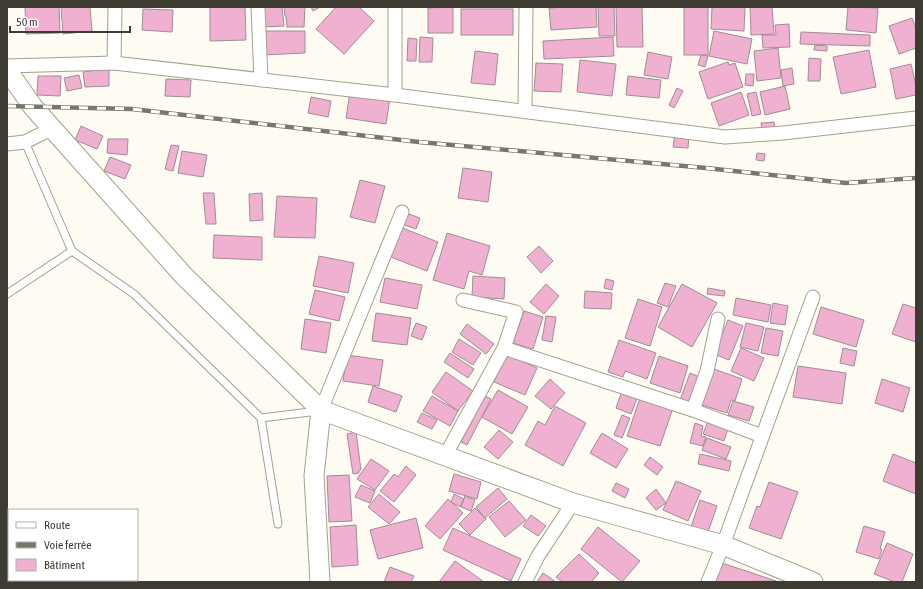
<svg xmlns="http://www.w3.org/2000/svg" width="923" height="589" font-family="'Asap Condensed',sans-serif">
<rect width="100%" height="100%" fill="#fefbf3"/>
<g fill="#f0b1d0" stroke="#a08c95">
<polygon points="25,7 59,7 60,33 26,34"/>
<polygon points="61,7 90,7 92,31 63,34"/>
<polygon points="210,7 245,7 246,40 210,41"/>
<polygon points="259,7 282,7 284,26 261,27"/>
<polygon points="284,7 305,7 304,27 287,27 286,16 285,16"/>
<polygon points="311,7 320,7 313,11"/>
<polygon points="336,7 359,7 374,21 344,54 316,29"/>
<polygon points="453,7 453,33 428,33 428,8"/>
<polygon points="567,7 596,7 597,27 551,30 549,8"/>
<polygon points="598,7 614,7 615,36 599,36"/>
<polygon points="616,7 642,7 643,47 617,47"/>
<rect x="684" y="7" width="24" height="48"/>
<polygon points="712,7 745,7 744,31 711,29"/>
<polygon points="750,7 772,7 774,34 751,35"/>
<polygon points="848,7 878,8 876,33 846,30"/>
<polygon points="143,9 173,10 172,32 142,30"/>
<rect x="461" y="9" width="52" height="26"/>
<polygon points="912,18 916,28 916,48 899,54 889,26"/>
<polygon points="789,24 790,47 763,48 762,35 776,35 775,25"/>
<polygon points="261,31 305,31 305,53 262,55"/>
<polygon points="714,31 752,39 747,64 709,56"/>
<polygon points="801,32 870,35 870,46 800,44"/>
<polygon points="420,37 433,38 432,62 419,62"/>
<polygon points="613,37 614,56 544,59 543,41"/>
<polygon points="408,38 417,39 416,61 407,61"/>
<polygon points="815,45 827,46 827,51 814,50"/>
<polygon points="778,48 781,78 757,81 754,51"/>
<polygon points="869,50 876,87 841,94 833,57"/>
<polygon points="475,51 498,54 495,85 471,83"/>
<polygon points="648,52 672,57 668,79 644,75"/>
<polygon points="701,55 708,56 705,67 698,65"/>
<polygon points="809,58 821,59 820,81 808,81"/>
<polygon points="580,60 616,64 612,96 577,92"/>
<polygon points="728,62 729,65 735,63 743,87 708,99 699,72"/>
<polygon points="536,63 563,64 561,92 534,91"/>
<polygon points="911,64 916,86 916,95 896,99 890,69"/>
<polygon points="109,68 109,86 85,87 83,72"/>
<polygon points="792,68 794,84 783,86 781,70"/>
<polygon points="746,74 754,74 753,86 745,85"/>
<polygon points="79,75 82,88 67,91 64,78"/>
<polygon points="38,76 61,76 60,96 37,95"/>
<polygon points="628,76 661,80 659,98 626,95"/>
<polygon points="166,79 191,80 190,97 165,96"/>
<polygon points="785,86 790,109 765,115 760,92"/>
<polygon points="677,88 683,91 674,108 669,105"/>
<polygon points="350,92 390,98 386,124 346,118"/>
<polygon points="741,92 749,115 719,126 711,103"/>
<polygon points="756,92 761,114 752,116 747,94"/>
<polygon points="311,97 331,101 328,117 308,113"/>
<polygon points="774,122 775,128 762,130 761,123"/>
<polygon points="81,126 103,136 97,149 75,140"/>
<polygon points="675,133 689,134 688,148 673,147"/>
<polygon points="108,139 128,139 127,155 107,153"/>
<polygon points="171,145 179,146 173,171 165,169"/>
<polygon points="182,151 207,155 203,177 178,173"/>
<polygon points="757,153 765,154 764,161 756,160"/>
<polygon points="110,157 131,165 125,179 104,171"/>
<polygon points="463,168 492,172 488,202 458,198"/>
<polygon points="360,180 385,186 375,223 350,217"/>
<polygon points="203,193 214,193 216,224 206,224"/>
<polygon points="262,193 263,220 250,221 249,194"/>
<polygon points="277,196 317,198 315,238 274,237"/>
<polygon points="406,213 420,218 416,229 402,224"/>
<polygon points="400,227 438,242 427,271 388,256"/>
<polygon points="447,233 490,246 482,275 469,271 464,289 433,280"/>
<polygon points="214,235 262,237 262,260 213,258"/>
<polygon points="539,246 553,261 541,273 527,257"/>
<polygon points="319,256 354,263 348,293 313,286"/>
<polygon points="473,276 505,278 504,299 472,297"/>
<polygon points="385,278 422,285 417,309 380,302"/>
<polygon points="606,279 614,281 612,290 604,288"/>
<polygon points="665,283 676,286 668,307 657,303"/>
<polygon points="546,284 559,296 544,314 530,302"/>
<polygon points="682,284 717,303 692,347 658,327"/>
<polygon points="708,288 725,291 724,296 707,294"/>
<polygon points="315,290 345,297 339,321 309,314"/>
<polygon points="585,291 612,293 611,309 584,308"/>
<polygon points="736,298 771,305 768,322 733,315"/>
<polygon points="638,299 662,307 650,346 625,338"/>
<polygon points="773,303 788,306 785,325 770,323"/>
<polygon points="903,304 916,308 916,342 892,334"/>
<polygon points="821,307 864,320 856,347 813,334"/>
<polygon points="524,311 543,317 533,349 513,343"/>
<polygon points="376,313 411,318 407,345 372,341"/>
<polygon points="546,316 556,317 552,342 542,340"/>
<polygon points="305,319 331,323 326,353 301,349"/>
<polygon points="728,320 743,326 729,360 714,354"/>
<polygon points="416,323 427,327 422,340 411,336"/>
<polygon points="746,323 764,327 758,351 740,347"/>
<polygon points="467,324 494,344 486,354 460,334"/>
<polygon points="766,328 783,331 778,356 761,353"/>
<polygon points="459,339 481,353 473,365 452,352"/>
<polygon points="619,340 656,353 647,379 625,371 623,377 608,372"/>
<polygon points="741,348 764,358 754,381 731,371"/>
<polygon points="843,348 857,351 854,366 840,363"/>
<polygon points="450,353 474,369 468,378 444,362"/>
<polygon points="506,354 537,368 525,395 494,382"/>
<polygon points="347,355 383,360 379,386 343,381"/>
<polygon points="659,356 688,366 680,393 650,383"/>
<polygon points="798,366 846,373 842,404 793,397"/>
<polygon points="711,368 742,379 735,401 731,400 727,413 699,404"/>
<polygon points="446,372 473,391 458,411 432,392"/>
<polygon points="690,373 702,378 693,404 680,400"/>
<polygon points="550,379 565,393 551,409 535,396"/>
<polygon points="882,379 910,388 903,412 875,403"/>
<polygon points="373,386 402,396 396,412 368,402"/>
<polygon points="623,388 639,393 631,414 616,408"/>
<polygon points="498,390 528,407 512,434 482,417"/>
<polygon points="432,396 458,411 450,426 423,411"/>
<polygon points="485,396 491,399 467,445 461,442"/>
<polygon points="640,398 673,408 660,446 627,436"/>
<polygon points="733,401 754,407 749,421 728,415"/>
<polygon points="555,406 586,423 563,466 525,445 538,421 545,425"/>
<polygon points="422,413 437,420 432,429 417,422"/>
<polygon points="622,415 630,418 622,438 614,435"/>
<polygon points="709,418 729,426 724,441 703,434"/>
<polygon points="695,423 703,426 701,436 706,437 703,446 690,443"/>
<polygon points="499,430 513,442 498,459 484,447"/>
<polygon points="356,432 361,470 359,470 359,473 353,474 347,434"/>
<polygon points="602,433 628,449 616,468 590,453"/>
<polygon points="707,438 731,447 726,459 702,450"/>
<polygon points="700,454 731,461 729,471 698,464"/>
<polygon points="893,454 916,463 916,494 883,481"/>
<polygon points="650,457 663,467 657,475 644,465"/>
<polygon points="371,459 389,471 375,490 357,479"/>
<polygon points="406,466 416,475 394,502 380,491 394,474 398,477"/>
<polygon points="454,474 481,482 477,499 449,491"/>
<polygon points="349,475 352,521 329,522 327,476"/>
<polygon points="676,481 701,491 688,521 663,510"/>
<polygon points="769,482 798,492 781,539 749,528 757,506 760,507"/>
<polygon points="616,483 629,489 625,498 612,491"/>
<polygon points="361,485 375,491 370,503 355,497"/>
<polygon points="498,488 507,499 485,518 476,507"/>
<polygon points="656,489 666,503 656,510 646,498"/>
<polygon points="379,494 400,512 389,524 368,507"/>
<polygon points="454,494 464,499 460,507 451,502"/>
<polygon points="465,496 475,500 471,511 461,507"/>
<polygon points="448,499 463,513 440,539 425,526"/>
<polygon points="700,500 717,506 708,532 691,527"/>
<polygon points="509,501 526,520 505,537 489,517"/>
<polygon points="475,508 486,519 470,535 459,524"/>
<polygon points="531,515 546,526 538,536 523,526"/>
<polygon points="416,518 423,548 378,559 370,530"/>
<polygon points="356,525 358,565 332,567 330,527"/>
<polygon points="864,526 885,532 880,549 882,549 879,559 856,552"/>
<polygon points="598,527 640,561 622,582 581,549"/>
<polygon points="453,528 521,559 511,581 443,550"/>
<polygon points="887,543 913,554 902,582 895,582 874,574"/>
<polygon points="579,554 599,573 591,582 562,582 556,577"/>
<polygon points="455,561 484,582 439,582"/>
<polygon points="719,562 776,581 712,582"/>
<polygon points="390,567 414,576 411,582 384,582"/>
<polygon points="543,573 556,582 537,582"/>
</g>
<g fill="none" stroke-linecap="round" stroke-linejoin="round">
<defs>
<g id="lane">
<polyline points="25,142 72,251 134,294 261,418 278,524"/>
<polyline points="7,294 72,251"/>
<polyline points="261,418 318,411"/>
</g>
<g id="street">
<polyline points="258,7 261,80"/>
<polyline points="114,63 115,7"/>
<polyline points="7,66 114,63 395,95 725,137 783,133 916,118"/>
<polyline points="395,95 395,7"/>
<polyline points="525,111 526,7"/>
<polyline points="7,144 25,142 53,128"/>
<polyline points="504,348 693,410 762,436"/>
<polyline points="321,410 402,212"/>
<polyline points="693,410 707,371 718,319"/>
<polyline points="445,456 504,348 516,312 463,300"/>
<polyline points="525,582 538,556 573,503"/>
<polyline points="708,582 723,545 813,297"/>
</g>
<g id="secondary">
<polyline points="7,70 33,107 184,276 321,410 314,476 320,582"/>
<polyline points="321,410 573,503 723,545 813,582"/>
</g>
</defs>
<use href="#lane" stroke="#a69f8d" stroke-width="9"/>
<use href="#street" stroke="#a69f8d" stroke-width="15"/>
<use href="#secondary" stroke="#a69f8d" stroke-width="21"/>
<use href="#lane" stroke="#fff" stroke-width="7"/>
<use href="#street" stroke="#fff" stroke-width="13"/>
<use href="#secondary" stroke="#fff" stroke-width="19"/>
<defs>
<polyline id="rail" points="7,106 132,109 419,142 706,168 846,183 916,178"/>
</defs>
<use href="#rail" stroke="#79766e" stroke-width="4.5"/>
<use href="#rail" stroke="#fff" stroke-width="3" stroke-dasharray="9" stroke-linecap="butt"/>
</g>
<rect width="923" height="589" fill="none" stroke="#3e3b33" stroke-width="16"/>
<rect x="8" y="509" width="130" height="72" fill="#ffffff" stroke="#b2b1ad"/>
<rect x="16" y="522" width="20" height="6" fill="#ffffff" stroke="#b2b1ad"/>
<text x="44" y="529" font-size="12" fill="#3e3b33">Route</text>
<rect x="16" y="542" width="20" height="6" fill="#79766e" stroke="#b2b1ad"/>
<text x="44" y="549" font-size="12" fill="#3e3b33">Voie ferrée</text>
<rect x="16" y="559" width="20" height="12" fill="#f0b1d0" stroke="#b2b1ad"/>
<text x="44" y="569" font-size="12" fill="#3e3b33">Bâtiment</text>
<path d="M10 26v6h120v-6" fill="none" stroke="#3e3b33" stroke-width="2"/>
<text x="16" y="26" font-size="12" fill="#3e3b33" stroke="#ffffff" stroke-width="3" paint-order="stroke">50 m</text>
</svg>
